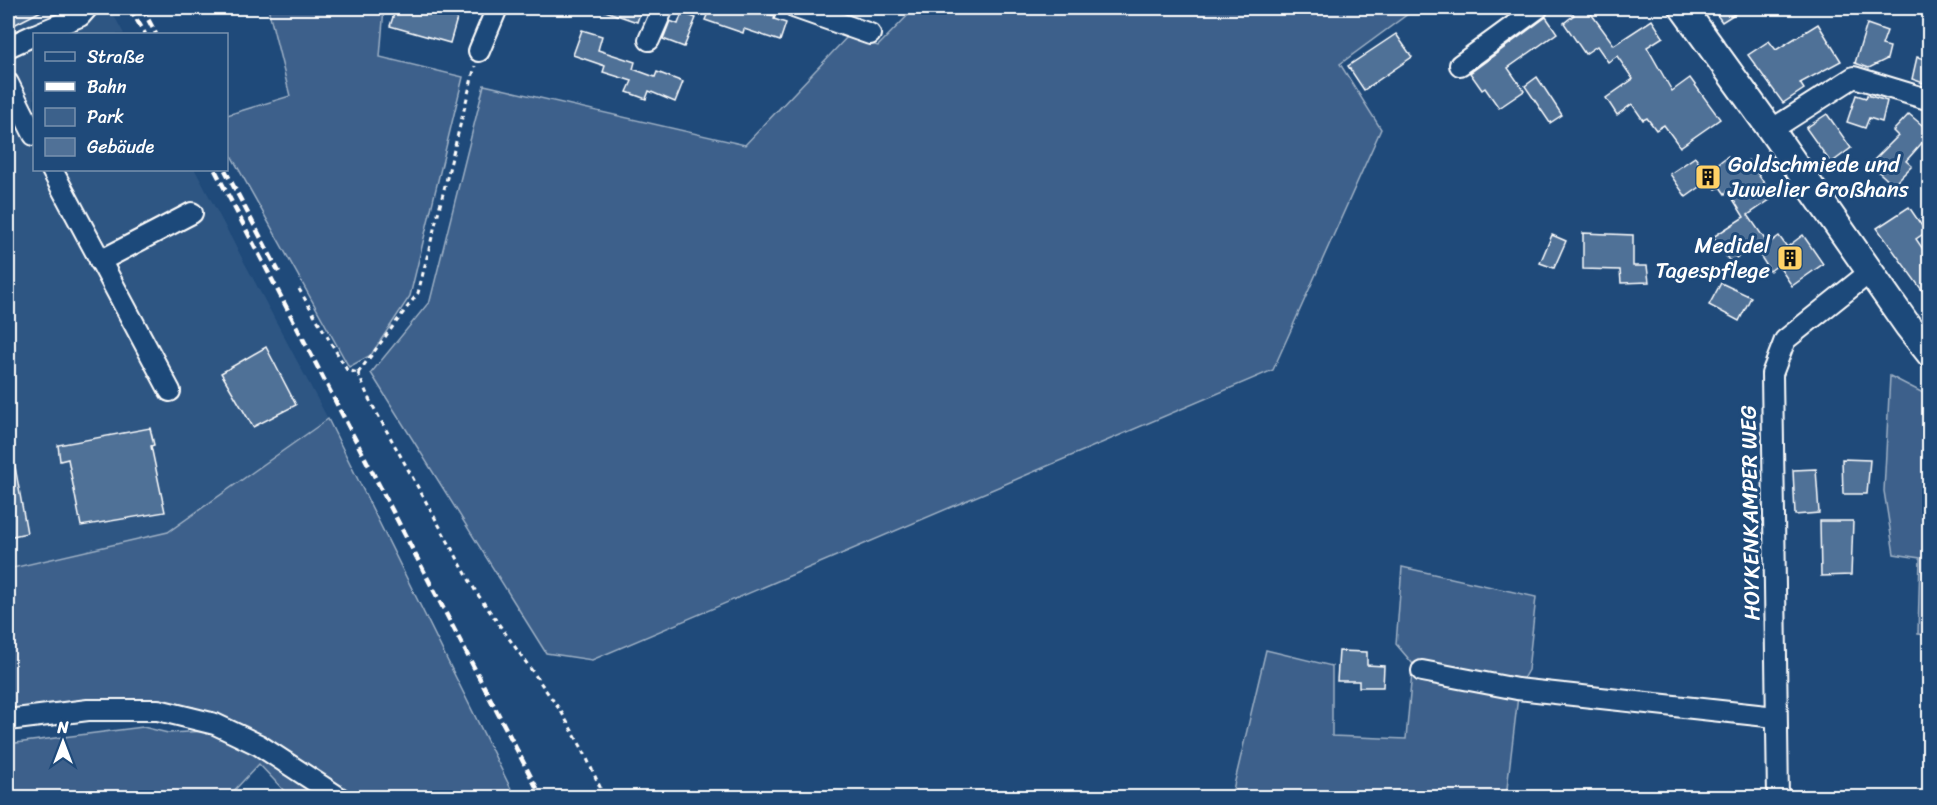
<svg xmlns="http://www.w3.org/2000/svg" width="1937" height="805" font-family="Sriracha,sans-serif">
<rect width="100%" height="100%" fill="#1f4a7a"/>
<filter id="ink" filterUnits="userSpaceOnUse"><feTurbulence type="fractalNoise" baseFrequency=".0167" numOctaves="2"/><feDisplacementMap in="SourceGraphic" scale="12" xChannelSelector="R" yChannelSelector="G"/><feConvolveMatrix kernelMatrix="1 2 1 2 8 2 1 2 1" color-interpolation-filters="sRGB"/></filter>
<g filter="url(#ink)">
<polygon fill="#2e5683" points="8,8 110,8 124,34 34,34 34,170 195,170 328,419 168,532 8,569"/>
<g fill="#3c618b" stroke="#9eb0c5" stroke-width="1.5">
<polygon points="268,8 384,8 380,57 463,77 410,296 371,355 349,367 227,148 227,115 290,96"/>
<polygon points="915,8 1416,8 1340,64 1381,129 1273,370 592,660 546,653 371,373 430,301 484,85 745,145 847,37 878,46"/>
<polygon points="1890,376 1929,396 1929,635 1918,634 1920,558 1894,554 1884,491"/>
<polygon points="328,419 515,797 290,797 259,764 228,797 8,797 8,744 143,727 168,733 207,731 189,716 193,707 75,703 8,715 8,569 168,532"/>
<polygon points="1402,567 1536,597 1528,670 1520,684 1413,664 1396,644"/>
<polygon points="1266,650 1332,666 1332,736 1406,739 1412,672 1518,696 1506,797 1231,798"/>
</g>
<g fill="#507197" stroke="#fff" stroke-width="1.5">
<polygon points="8,8 47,8 8,28"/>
<polygon points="396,8 460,8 450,43 390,26"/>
<polygon points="602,8 642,8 637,22 602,10"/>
<polygon points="710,8 748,8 775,16 774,19 786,23 780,41 744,29 743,33 705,20"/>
<polygon points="1568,8 1587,8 1614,45 1652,20 1663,37 1647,47 1672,91 1690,78 1720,119 1680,147 1664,125 1656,130 1647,118 1643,120 1632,104 1617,115 1606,98 1633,79 1617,56 1608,62 1597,46 1585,54 1564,23 1574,15"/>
<polygon points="1712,8 1744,8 1722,22"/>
<polygon points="682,13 696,18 684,47 663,39 670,21 678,24"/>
<polygon points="1546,17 1557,33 1508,68 1524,91 1499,108 1485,88 1482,90 1470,73"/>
<polygon points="1818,24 1841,61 1800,83 1804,89 1783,103 1748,55 1769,41 1776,50"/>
<polygon points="1867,24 1887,31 1882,45 1890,47 1887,59 1869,68 1855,63"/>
<polygon points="582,30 602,36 598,50 635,62 633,69 655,77 657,72 683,82 675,102 649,91 646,99 627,92 632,81 603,72 605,66 573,55"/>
<polygon points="1396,34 1412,57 1364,90 1348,66"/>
<polygon points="1917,57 1929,60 1929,85 1912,79"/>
<polygon points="1537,77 1562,115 1550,123 1525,86"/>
<polygon points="1856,95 1866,98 1867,95 1887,101 1882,122 1869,118 1865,128 1847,122"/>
<polygon points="1827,114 1851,148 1831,163 1806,128"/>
<polygon points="1909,114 1929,131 1929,135 1906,161 1912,166 1893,185 1870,164 1898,136 1893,131"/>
<polygon points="1728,156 1736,168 1748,160 1774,197 1748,215 1768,244 1779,236 1787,247 1803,235 1823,264 1792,286 1778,265 1770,271 1754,246 1730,262 1713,237 1744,217 1728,191 1725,194 1720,187 1716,189 1710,180 1686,197 1670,174 1695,157 1701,166 1703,165 1708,171"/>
<polygon points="1909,207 1926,232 1916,239 1929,258 1929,300 1877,228"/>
<polygon points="1583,233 1633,235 1633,266 1647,266 1649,282 1621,283 1620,270 1583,269"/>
<polygon points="1552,235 1566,241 1554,268 1540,263"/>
<polygon points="1721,283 1751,297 1739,321 1709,305"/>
<polygon points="266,347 296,405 253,427 221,373"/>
<polygon points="150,428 154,445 151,446 165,512 81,526 68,459 60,461 58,445"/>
<polygon points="1842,459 1870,460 1867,494 1843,494"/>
<polygon points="8,461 14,461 27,533 8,537"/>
<polygon points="1816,469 1819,513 1795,515 1793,470"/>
<polygon points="1820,521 1853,521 1851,575 1821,576"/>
<polygon points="1339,651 1367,652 1367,665 1384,666 1383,687 1359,687 1359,681 1337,681"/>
</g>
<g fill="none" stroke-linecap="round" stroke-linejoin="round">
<defs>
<g id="minor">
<polyline points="796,8 870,34"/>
<polyline points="37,34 80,16 87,8"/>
<polyline points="649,40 663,8"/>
<polyline points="8,47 34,35"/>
<polyline points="479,51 497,8"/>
<polyline points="1460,65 1538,8"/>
<polyline points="8,83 34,135"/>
<polyline points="1771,130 1854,77 1930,100"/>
<polyline points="52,170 170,391"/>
<polyline points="100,261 192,213"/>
<polyline points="1422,671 1517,689 1776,717"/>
<polyline points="8,720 88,710 158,710 215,724 259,745 340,798"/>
<polyline points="1778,798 1772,374 1785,340 1870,272"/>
</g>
<polyline id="major" points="1683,8 1771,130 1908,326 1930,354"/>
</defs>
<use href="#minor" stroke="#fff" stroke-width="24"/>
<use href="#major" stroke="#fff" stroke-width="30"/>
<g stroke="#fff" stroke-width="3" stroke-dasharray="4.5 4.5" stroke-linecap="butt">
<polyline points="299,289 347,370 358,373"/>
<polyline points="358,373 369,399 476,592 562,713 583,750 600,787 603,798"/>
<polyline points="358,373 418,293 475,66"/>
</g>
<use href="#minor" stroke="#1f4a7a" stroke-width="20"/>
<use href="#major" stroke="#1f4a7a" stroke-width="26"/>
<g stroke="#fff" stroke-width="4.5" stroke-dasharray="9 4.5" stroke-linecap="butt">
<polyline points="130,8 145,34"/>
<polyline points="142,8 156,34"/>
<polyline points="215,170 542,798"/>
<polyline points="225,170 279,272"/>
</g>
</g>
</g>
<defs>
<symbol id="building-square" viewBox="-11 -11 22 22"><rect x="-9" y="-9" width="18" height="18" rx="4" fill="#ffd166" stroke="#1f4a7a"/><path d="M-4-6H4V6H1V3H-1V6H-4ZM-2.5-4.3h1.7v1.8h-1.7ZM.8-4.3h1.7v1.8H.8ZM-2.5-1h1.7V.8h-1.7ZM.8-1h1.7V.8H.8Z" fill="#111"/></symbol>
</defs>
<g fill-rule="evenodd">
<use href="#building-square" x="1693" y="162" width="30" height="30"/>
<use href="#building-square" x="1775" y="243" width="30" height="30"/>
</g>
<g text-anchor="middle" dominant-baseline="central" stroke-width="6" stroke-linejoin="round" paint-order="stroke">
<g font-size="22" fill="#fff" stroke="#1f4a7a" text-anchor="start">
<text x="1728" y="164">Goldschmiede und<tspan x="1728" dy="25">Juwelier Großhans</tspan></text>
<text x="1770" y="245" text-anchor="end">Medidel<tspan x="1770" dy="25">Tagespflege</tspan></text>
</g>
<g font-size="22" fill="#fff" stroke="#1f4a7a">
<text transform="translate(1750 513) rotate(-91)">HOYKENKAMPER WEG</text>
</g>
</g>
<rect width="1937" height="805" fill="none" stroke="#1f4a7a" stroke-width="30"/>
<rect x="15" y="15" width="1907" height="775" fill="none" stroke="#fff" stroke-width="2" filter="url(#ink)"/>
<rect x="33" y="33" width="195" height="138" fill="#1f4a7a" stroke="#7992af" stroke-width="1.5"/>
<rect x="45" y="52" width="30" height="9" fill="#1f4a7a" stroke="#7992af" stroke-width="1.5"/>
<text x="87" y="63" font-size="18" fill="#ffffff">Straße</text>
<rect x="45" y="82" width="30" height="9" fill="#ffffff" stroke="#7992af" stroke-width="1.5"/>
<text x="87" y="93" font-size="18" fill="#ffffff">Bahn</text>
<rect x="45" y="108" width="30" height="18" fill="#3c618b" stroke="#7992af" stroke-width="1.5"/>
<text x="87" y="123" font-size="18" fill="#ffffff">Park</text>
<rect x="45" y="138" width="30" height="18" fill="#507197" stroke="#7992af" stroke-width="1.5"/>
<text x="87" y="153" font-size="18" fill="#ffffff">Gebäude</text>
<g transform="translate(63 742)" stroke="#1f4a7a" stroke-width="4.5" paint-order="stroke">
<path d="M0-4.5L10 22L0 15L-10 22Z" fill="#ffffff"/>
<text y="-9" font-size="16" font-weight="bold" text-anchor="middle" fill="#ffffff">N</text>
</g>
</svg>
